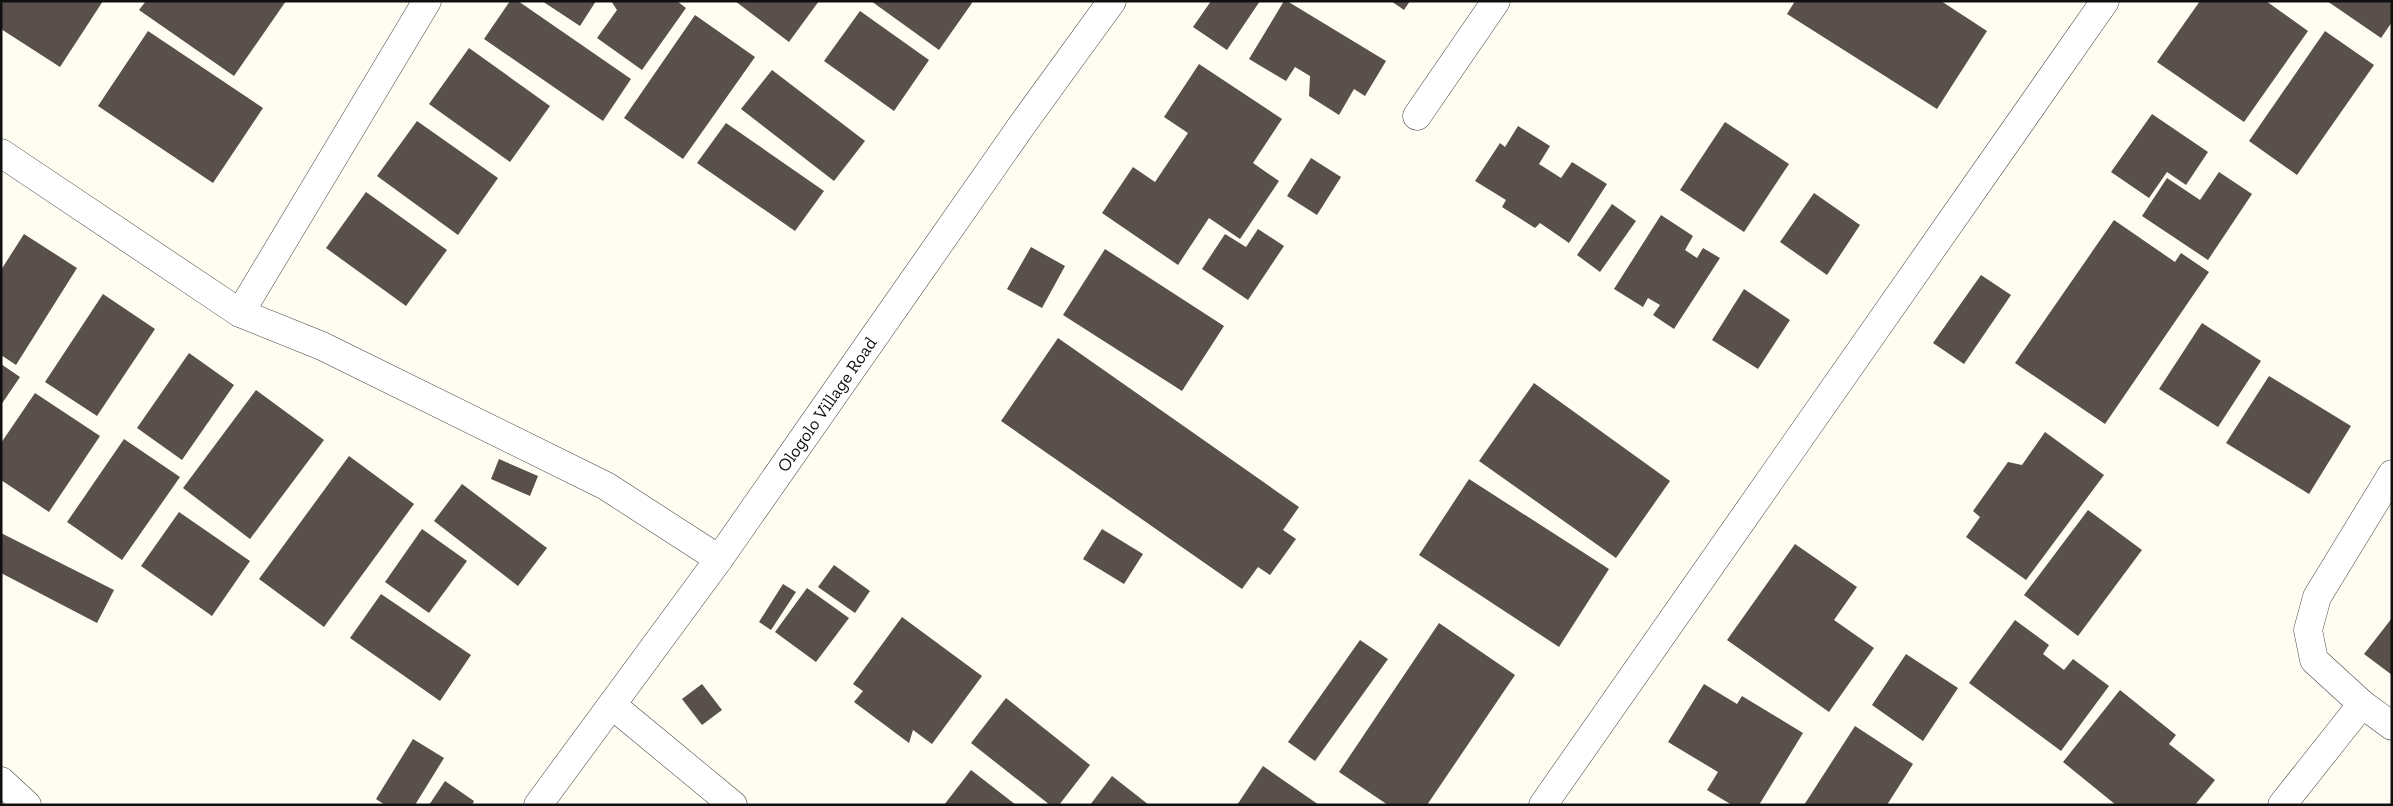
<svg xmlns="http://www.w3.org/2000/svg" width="2393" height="806" font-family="'Zilla Slab',serif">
<rect width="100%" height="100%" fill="#fffdf2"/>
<g fill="#59504b">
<polygon points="1,1 103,1 60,67 1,29"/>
<polygon points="146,1 286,1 234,76 139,10"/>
<polygon points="510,1 518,1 631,79 603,121 484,39"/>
<polygon points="542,1 596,1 580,26"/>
<polygon points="611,1 677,1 686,8 642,70 597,38 617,10"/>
<polygon points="735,1 819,1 789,42"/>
<polygon points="871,1 970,1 972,3 939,50"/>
<polygon points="1211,1 1260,1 1227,50 1193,27"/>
<polygon points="1284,1 1287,1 1386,61 1365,96 1354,89 1339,115 1309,96 1310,76 1295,67 1286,81 1249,59"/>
<polygon points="1391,1 1410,1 1404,10"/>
<polygon points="1795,1 1941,1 1987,31 1937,109 1787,14"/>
<polygon points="2200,1 2266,1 2308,31 2244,122 2157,62"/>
<polygon points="2327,1 2392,1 2392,22 2381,38"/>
<polygon points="860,11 929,60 894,111 824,61"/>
<polygon points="695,15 755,57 683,159 624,118"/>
<polygon points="148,31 263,108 213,183 98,106"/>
<polygon points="2325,31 2374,65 2297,175 2249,141"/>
<polygon points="469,48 550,106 510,162 429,104"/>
<polygon points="1199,64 1282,119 1253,163 1279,181 1240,239 1209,218 1178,265 1102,213 1133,167 1155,182 1188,133 1164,117"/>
<polygon points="772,70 865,141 834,181 741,109"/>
<polygon points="2152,114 2208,152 2186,185 2167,172 2149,198 2111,172"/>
<polygon points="417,121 498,178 458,235 377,176"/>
<polygon points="1725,122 1789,164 1744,232 1680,190"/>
<polygon points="726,123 824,191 795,231 697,163"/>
<polygon points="1518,126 1550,146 1539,164 1561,178 1572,162 1607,184 1569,243 1540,223 1535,228 1502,207 1506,200 1475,181 1500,143 1505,147"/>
<polygon points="1311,158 1341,177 1317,215 1287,196"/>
<polygon points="2219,172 2252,194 2208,260 2142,216 2167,178 2200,200"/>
<polygon points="366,192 447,250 406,306 326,248"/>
<polygon points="1814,193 1860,225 1827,275 1780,242"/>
<polygon points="1612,204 1636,221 1600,272 1577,255"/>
<polygon points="1661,215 1693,236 1685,250 1697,258 1703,248 1720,258 1674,329 1653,315 1660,305 1648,298 1643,307 1614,289"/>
<polygon points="2114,220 2175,262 2181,253 2209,272 2105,424 2015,363"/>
<polygon points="1258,229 1284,246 1248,300 1202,269 1225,234 1246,247"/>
<polygon points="24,234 77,268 16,365 1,355 1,270"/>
<polygon points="1031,247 1065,266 1042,308 1007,289"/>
<polygon points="1105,249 1224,326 1182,391 1063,315"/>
<polygon points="1981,275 2011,295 1964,364 1933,343"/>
<polygon points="1744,289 1790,320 1758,369 1712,340"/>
<polygon points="103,294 155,329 97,416 45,382"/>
<polygon points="2202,323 2261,361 2218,427 2159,389"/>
<polygon points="1058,338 1299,507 1283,530 1296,539 1270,575 1258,567 1242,589 1001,421"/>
<polygon points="189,353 234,385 182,460 137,428"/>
<polygon points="1,364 20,377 1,405"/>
<polygon points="2269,376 2351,426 2309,494 2226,443"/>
<polygon points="1534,383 1670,481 1616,558 1479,461"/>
<polygon points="256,390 324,440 250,539 183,488"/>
<polygon points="35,393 100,436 49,512 1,480 1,443"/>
<polygon points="2045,432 2104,475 2026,580 1966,537 1980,517 1973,511 2008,462 2022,465"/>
<polygon points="124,439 180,477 122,560 67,522"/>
<polygon points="349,456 414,504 324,627 259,579"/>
<polygon points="499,459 538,476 530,496 491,479"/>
<polygon points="1469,479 1609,569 1559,647 1419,555"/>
<polygon points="462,484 547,548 518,586 434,521"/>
<polygon points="2088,510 2142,550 2078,636 2024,595"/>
<polygon points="179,512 250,561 212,616 141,566"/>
<polygon points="422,529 467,561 429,613 385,582"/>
<polygon points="1102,529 1143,554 1124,584 1083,559"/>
<polygon points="1,533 114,590 97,623 1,573"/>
<polygon points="1795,544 1857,587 1834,620 1874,648 1829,712 1727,640"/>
<polygon points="834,565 870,591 855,613 818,587"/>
<polygon points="783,584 796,592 771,630 759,622"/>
<polygon points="807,588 849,618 816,662 775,632"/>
<polygon points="381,594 471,655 440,701 350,638"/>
<polygon points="902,617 982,676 932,744 913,730 909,743 854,702 863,691 853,684"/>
<polygon points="2392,618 2392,675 2364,654"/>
<polygon points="2015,620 2049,645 2043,654 2064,670 2073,659 2109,686 2061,751 1969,683"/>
<polygon points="1439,623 1515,675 1427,805 1388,805 1339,772"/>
<polygon points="1360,640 1388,659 1315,761 1288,742"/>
<polygon points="1906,654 1958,688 1923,741 1872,705"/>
<polygon points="702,684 722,710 702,725 682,699"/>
<polygon points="1704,684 1737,704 1742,696 1803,733 1759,805 1732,805 1707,790 1718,772 1668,742"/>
<polygon points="2120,690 2176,735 2169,744 2215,780 2195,805 2116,805 2063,762"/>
<polygon points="1006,698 1090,765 1059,805 1050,805 971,743"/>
<polygon points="1855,726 1913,764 1887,805 1804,805"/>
<polygon points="413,739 444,758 415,805 385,805 376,799"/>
<polygon points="1263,766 1319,805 1237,805"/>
<polygon points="971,770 1016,805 944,805"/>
<polygon points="1112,776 1149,805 1090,805"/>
<polygon points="445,781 474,801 472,805 429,805"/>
</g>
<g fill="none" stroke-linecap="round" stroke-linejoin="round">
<defs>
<g id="minor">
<polyline points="1417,116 1496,1"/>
<polyline points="1,153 240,313 322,346 606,486 719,559"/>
<polyline points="240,313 427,1"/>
<polyline points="2392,474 2317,597 2308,630 2314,660 2362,704 2392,726"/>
<polyline points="612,705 733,805"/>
<polyline points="1,781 27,805"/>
<path id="s1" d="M538 805 719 559 1022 125 1112 1"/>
<polyline points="1543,805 2105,1"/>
<polyline points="2282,805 2362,704"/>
</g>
</defs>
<use href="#minor" stroke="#434343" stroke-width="29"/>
<use href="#minor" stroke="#fff" stroke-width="28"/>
</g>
<g text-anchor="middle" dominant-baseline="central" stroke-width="5" stroke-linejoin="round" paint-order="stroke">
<g font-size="18" fill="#101010" stroke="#fff">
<text stroke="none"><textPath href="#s1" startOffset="494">Ologolo Village Road</textPath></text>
</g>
</g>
<rect width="2393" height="806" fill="none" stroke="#101010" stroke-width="5"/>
</svg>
